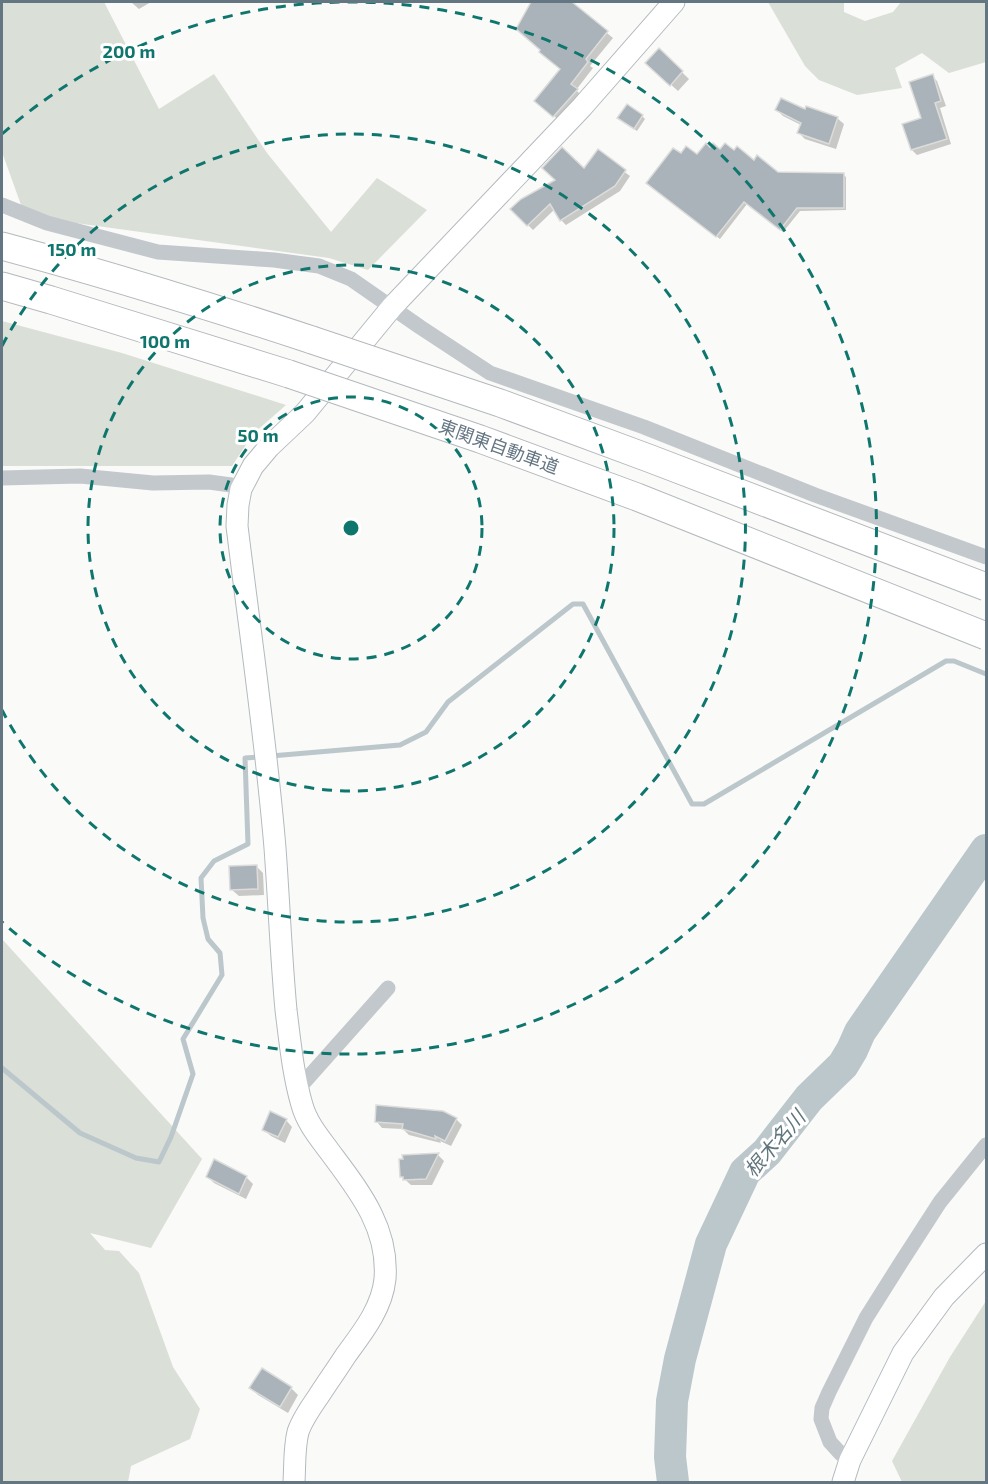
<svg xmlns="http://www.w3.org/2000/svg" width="988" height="1484" font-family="'Exo 2','Noto Sans JP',sans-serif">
<rect width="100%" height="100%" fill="#fafaf8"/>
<g fill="#dadfd7">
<polygon points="2,2 104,2 159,109 214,74 267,153 331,232 377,178 427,210 368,270 329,258 25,216 2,152"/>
<polygon points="768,2 844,2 844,12 865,21 893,12 901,2 986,2 986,62 949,73 922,53 895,68 902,88 857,95 819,80 805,66"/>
<polygon points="2,321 122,353 286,405 253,434 232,466 2,466"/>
<polygon points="2,939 202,1159 151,1248 90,1233 105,1250 119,1251 139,1273 173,1367 200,1409 190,1439 131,1466 128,1482 2,1482"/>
<polygon points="986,1301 986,1482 902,1482 892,1461 950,1357"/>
</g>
<g fill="#0003">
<polygon points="131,2 151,2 139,9"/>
<polygon points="537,2 569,2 613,38 590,66 593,68 576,90 582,96 560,121 542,106 561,69 535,5"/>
<polygon points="659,50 689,79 678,91 647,63"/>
<polygon points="932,76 937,81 946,106 940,108 951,144 917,155 912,150 923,119"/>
<polygon points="777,110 806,111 837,118 844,124 836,149 805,139 799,133 801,125 783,116"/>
<polygon points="642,116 645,119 637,131 622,121"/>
<polygon points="710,149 734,152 778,173 843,174 846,177 846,210 800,211 783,232 747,204 720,239 651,186 681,156 697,156"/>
<polygon points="598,152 630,176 620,191 566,225 561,220 555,209 533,230 512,209 584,170"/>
<polygon points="256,866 263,873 264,895 239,896 232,890"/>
<polygon points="456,1119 462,1125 451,1146 440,1141 441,1143 409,1135 403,1129 382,1128 377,1122"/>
<polygon points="286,1120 292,1127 285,1143 271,1136 264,1130"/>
<polygon points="438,1155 444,1161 432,1185 411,1185 401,1176 404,1156"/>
<polygon points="215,1161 246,1177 253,1184 246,1199 214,1183 207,1176"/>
<polygon points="262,1371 292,1389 298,1395 288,1413 258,1395 251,1388"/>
</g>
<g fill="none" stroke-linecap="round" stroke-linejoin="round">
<g stroke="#bbc7cb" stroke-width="5">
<polyline points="271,756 400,745 426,732 448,702 573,604 583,604 692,804 704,804 946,661 954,661 986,674"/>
<polyline points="2,1068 80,1133 136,1158 159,1162 171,1137 193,1074 183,1039 222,975 220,953 208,939 203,918 201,878 214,861 248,844 245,758 262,757"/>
</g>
<polyline stroke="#bbc7cb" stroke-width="32" points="673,1482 670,1457 672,1401 680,1359 711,1244 745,1172 767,1152 809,1098 843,1065 852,1050 860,1032 986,850"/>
</g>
<g fill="#aab3b9" stroke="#dcdcda" stroke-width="1.5">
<polygon points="531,2 572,2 608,31 586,59 588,62 571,84 578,89 553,117 534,101 560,69 539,52 540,50 516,29"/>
<polygon points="659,48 683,71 670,86 645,63"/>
<polygon points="933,74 941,101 935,103 947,139 911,150 902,124 921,118 909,82"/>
<polygon points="781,98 805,109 806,106 838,117 829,144 797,133 801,123 775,110"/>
<polygon points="627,104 643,115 634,129 617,118"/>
<polygon points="706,143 710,147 713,143 720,149 725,143 734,150 737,146 754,160 757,155 778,172 844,173 844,208 797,208 780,230 744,202 716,237 646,183 673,148 681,153 686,146 697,154"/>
<polygon points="562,147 584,168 598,149 626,170 615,186 560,221 550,204 527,226 510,209 521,199 555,180 542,168"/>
<polygon points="257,865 258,889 230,890 229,866"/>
<polygon points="376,1105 443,1111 457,1118 445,1141 435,1136 436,1139 402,1129 403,1124 375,1122"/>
<polygon points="270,1111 287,1119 278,1137 262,1130"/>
<polygon points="439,1153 426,1179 403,1180 403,1177 400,1177 399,1159 403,1159 402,1155"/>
<polygon points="214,1159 247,1176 239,1194 206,1177"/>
<polygon points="262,1368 292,1387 280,1407 249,1388"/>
</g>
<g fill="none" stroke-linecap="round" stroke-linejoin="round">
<defs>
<g id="secondary">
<path d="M294 1482C295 1466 294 1448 298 1432 302 1420 311 1407 318 1397 327 1383 337 1369 346 1355 363 1332 382 1308 385 1279 389 1228 359 1191 330 1152 319 1137 307 1123 302 1105 293 1074 290 1042 286 1010 281 956 279 902 275 848 266 740 250 633 237 526L238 505 241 489 253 466 269 447 305 413 392 307 582 107 674 2"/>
<polyline points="843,1482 850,1460 903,1353 944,1297 986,1254"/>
</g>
<g id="highway">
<path d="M2 246C106 274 209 306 312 340"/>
<polyline points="2,286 51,300 289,374"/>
</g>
</defs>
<use href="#secondary" stroke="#b3babf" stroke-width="23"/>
<use href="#highway" stroke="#b4b9bd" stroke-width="29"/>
<g stroke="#c3c8cc" stroke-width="15">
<polyline points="2,205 47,223 158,252 274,260 319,266 351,279 420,327 490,373 644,427 815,495 986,557"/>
<polyline points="2,478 80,476 153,483 209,482 231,485 241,489"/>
<polyline points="298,1089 388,988"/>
<polyline points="850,1460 840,1453 830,1442 821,1419 822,1408 829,1392 866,1318 900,1264 940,1202 986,1145"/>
</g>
<use href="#secondary" stroke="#fff" stroke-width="21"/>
<use href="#highway" stroke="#fff" stroke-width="27"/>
<defs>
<g id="highway-bridge">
<polyline points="312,340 500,403 651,459 986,587"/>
<polyline points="289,374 480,439 637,497 986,636"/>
</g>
</defs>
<use href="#highway-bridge" stroke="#b4b9bd" stroke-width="29" stroke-linecap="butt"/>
<use href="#highway-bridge" stroke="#fff" stroke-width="27"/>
</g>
<g fill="none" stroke="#0f766e" stroke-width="3" stroke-dasharray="10 8">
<circle cx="351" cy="528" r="131"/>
<circle cx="351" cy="528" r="263"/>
<path d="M2 346A394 394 0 1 1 2 710"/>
<path d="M2 134A526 526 0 1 1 2 922"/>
</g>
<g text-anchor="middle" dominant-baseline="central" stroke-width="6" stroke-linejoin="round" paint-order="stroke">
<g font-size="18" fill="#657683" stroke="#fff">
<text transform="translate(499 446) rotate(20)">東関東自動車道</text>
</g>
<g font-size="20" font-style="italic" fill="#60757c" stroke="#fff">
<text transform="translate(774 1143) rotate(-49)">根木名川</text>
</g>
</g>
<circle cx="351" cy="528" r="9" fill="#0f766e" stroke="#fff" stroke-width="3"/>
<g font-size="18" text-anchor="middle" font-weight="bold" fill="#0f766e" stroke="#fff" stroke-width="6" stroke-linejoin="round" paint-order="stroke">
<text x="129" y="58">200 m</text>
<text x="72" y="256">150 m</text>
<text x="165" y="348">100 m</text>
<text x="258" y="442">50 m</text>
</g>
<rect width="988" height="1484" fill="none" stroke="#657683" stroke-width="6"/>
</svg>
